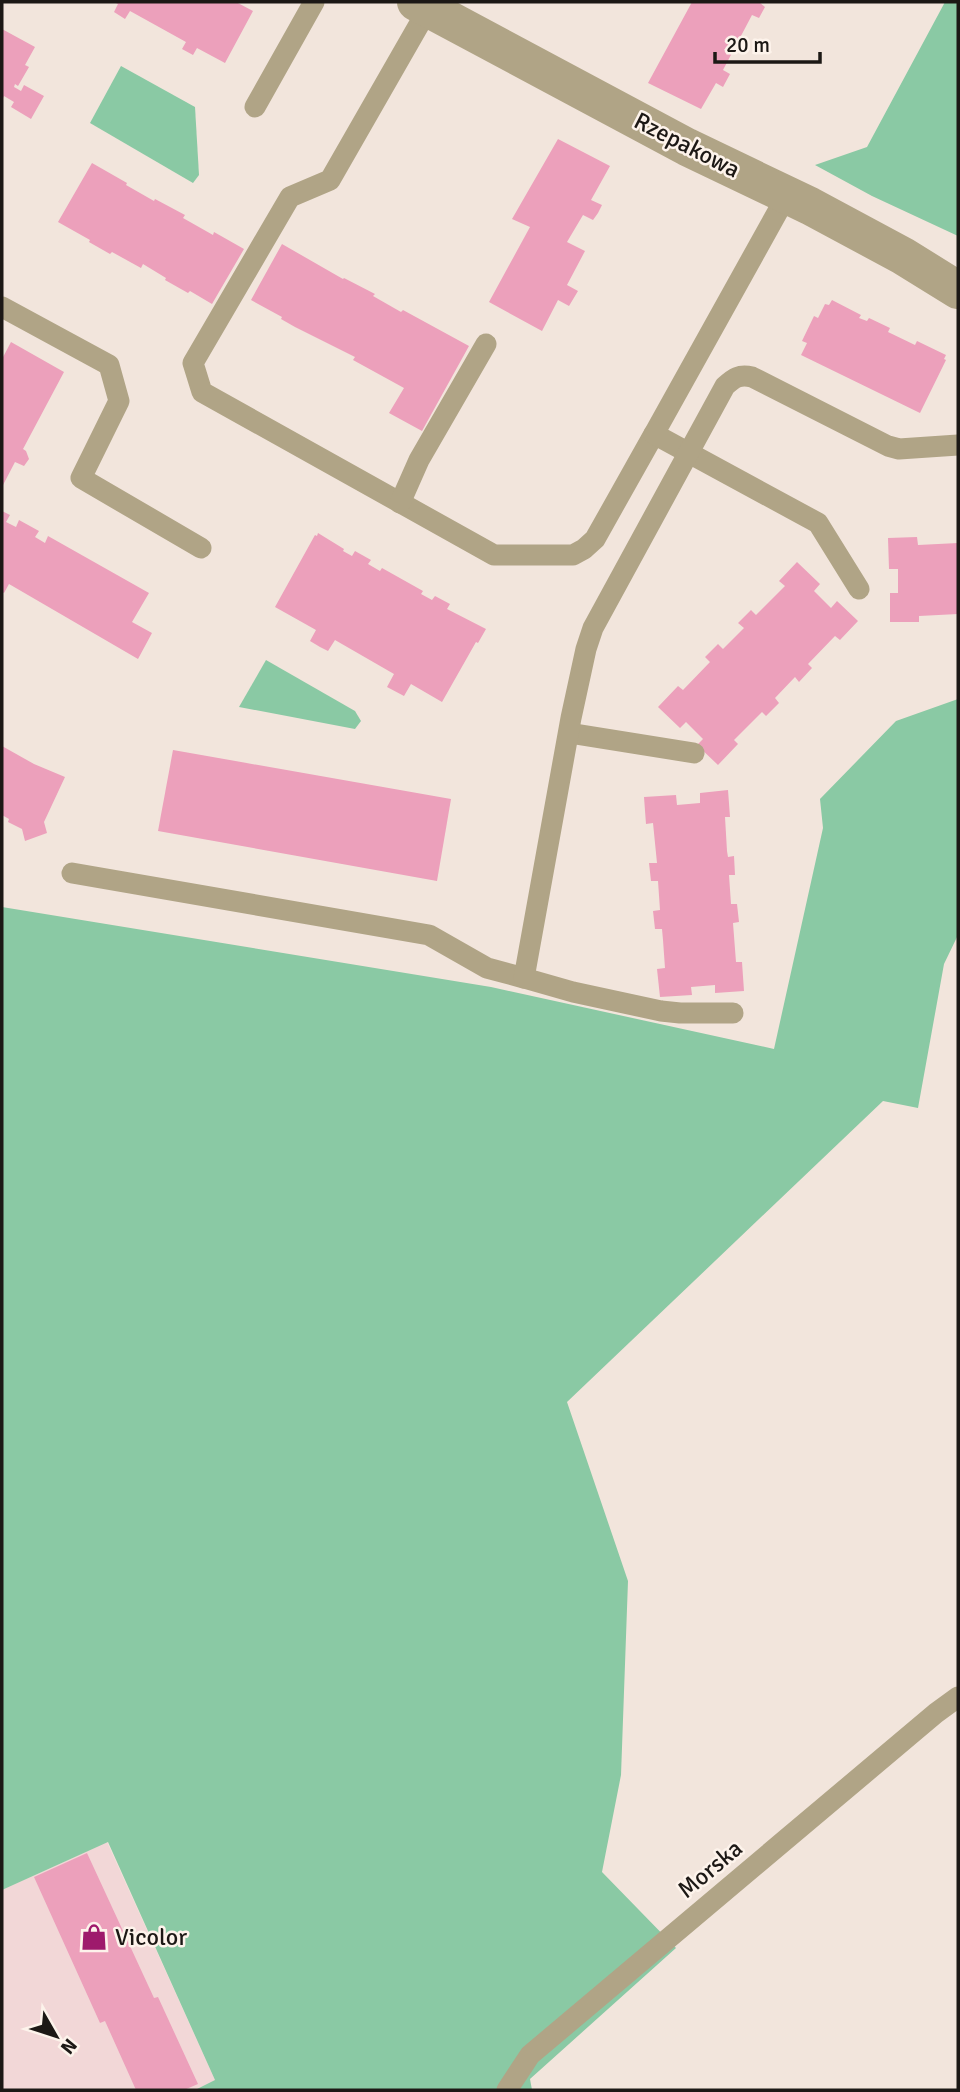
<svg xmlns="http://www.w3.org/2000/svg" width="960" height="2092" font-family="Signika,sans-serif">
<rect width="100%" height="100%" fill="#f2e5dc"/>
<polygon fill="#f2d7d7" points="107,1842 215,2080 195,2090 2,2090 2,1890"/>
<g fill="#8ac9a4">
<polygon points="945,2 958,2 958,236 872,196 815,165 867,147"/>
<polygon points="121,66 195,107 199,175 193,183 90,123"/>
<polygon points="266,660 355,711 361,721 355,729 239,707"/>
<polygon points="958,699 958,935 944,964 918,1108 883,1101 567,1402 628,1581 621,1775 602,1872 676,1948 530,2079 532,2090 195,2090 215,2080 108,1842 2,1890 2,907 491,987 774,1049 823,828 820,799 896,721"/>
</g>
<g fill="#eca0bb">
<polygon points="114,2 236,2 253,11 225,63 197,48 193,55 182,49 186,42 130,11 125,19 114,12 118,4"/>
<polygon points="692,2 759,2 765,7 759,18 752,15 723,70 730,74 723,87 716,83 701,109 648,83"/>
<polygon points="2,29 35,47 25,65 29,67 18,86 15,84 14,87 21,91 24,85 44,96 31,119 11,107 14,102 4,96 2,100"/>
<polygon points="558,139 610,166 591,200 602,205 598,213 593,220 583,215 567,242 585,251 567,285 578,291 569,306 558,300 542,331 489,302 530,227 512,219"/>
<polygon points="92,163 127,183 126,185 154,201 155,199 185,215 183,218 213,235 214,232 244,249 212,304 190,291 188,293 165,280 166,278 143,264 141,268 112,252 110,254 89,242 90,240 58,222"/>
<polygon points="282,244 343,279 344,278 375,294 373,296 401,312 403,310 469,346 422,431 389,413 404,388 353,360 355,357 295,327 281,319 282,317 251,300"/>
<polygon points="832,300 861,315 859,318 867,321 869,318 890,328 888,332 915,345 917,341 946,355 944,359 946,360 920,413 801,355 807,343 802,341 814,316 818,318 825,304 829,305"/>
<polygon points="11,342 64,372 23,449 26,451 29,459 24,466 15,462 2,487 2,359"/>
<polygon points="2,511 10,515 6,522 16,527 19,520 39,531 35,537 45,543 48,536 149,593 132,622 152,633 138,659 9,584 4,593 2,592"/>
<polygon points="318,533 344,549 343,551 352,556 355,551 371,560 368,564 380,571 382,568 423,591 421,594 432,600 435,596 450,604 447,609 486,629 478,643 476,642 442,702 411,684 404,696 387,687 394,674 335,640 328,651 320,647 310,641 316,630 275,607 315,535 317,536"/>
<polygon points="917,537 918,545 958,543 958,614 919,616 919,622 890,622 890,593 898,593 898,569 889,569 888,538"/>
<polygon points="797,562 820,584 814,591 831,608 837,601 858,621 840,640 835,636 808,664 812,668 799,682 795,677 775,698 779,703 766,716 762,712 734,740 738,744 718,765 697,745 703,739 686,722 680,728 658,707 678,686 683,690 710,662 705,657 718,644 723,649 744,628 738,623 751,610 756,615 785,586 779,581"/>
<polygon points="2,746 34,764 65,777 44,822 47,833 25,841 22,829 8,822 9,819 2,815"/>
<polygon points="173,750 451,799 437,881 158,831"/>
<polygon points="728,790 730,817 725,817 727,851 728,857 734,856 735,875 729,875 731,904 737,904 739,922 733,923 736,962 742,962 744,991 715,993 715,985 691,987 692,995 660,997 657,969 665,968 663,940 662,929 655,929 653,911 660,910 658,881 651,881 649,863 657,863 653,823 646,824 644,797 676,795 677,805 700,803 700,793"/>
<polygon points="87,1853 154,1998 158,1997 198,2084 184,2090 136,2090 105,2021 100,2023 34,1877"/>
</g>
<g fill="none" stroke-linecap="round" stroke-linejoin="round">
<g stroke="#b0a486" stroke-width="21">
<polyline points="428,9 330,180 290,197 193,363 202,392 494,555 573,555 584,549 595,539 654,434"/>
<polyline points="255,107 314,2"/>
<polyline points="787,195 654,434 818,523 859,589"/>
<polyline points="2,307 109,365 119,401 81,478 201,548"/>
<polyline points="400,503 419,460 486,344"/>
<polyline points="569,733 694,753"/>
<polyline points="72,873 429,935 487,968 524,978"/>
<path d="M733 1013H680L661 1011 573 992 524 978 571 718 586 649 593 628 725 386C734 378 739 374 752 377L888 446 899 449 958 445"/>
<polyline points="507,2090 530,2055 936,1713 958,1697"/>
</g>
<polyline stroke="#b0a486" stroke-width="38" points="416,2 687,147 810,206 903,256 958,290"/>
</g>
<defs>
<symbol id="shop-bare" viewBox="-9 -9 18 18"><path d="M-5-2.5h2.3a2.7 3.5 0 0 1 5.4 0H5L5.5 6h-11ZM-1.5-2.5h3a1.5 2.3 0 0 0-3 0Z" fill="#9e1a6c" stroke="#fdf3eb" stroke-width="2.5" paint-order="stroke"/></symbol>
</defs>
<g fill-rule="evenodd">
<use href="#shop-bare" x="75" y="1918" width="38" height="38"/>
</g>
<g text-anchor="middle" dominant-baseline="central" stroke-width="5" stroke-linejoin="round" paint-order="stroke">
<g font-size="24" fill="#1c1815" stroke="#fdf3eb">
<text transform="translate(687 145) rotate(27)">Rzepakowa</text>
<text transform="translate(710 1869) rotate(-40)">Morska</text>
</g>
<g font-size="24" fill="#1c1815" stroke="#fdf3eb" text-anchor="start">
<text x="115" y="1937">Vicolor</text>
</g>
</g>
<rect width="960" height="2092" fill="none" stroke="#1c1815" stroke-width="7"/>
<g transform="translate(56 2036) rotate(129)" stroke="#fdf3eb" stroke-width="5" paint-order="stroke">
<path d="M0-5L12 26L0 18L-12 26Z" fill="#1c1815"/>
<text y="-10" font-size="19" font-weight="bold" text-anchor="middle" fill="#1c1815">N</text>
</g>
<path d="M715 52v10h105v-10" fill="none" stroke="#1c1815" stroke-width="3.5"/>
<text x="726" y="52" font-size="21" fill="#1c1815" stroke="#fdf3eb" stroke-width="5" paint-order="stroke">20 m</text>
</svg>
